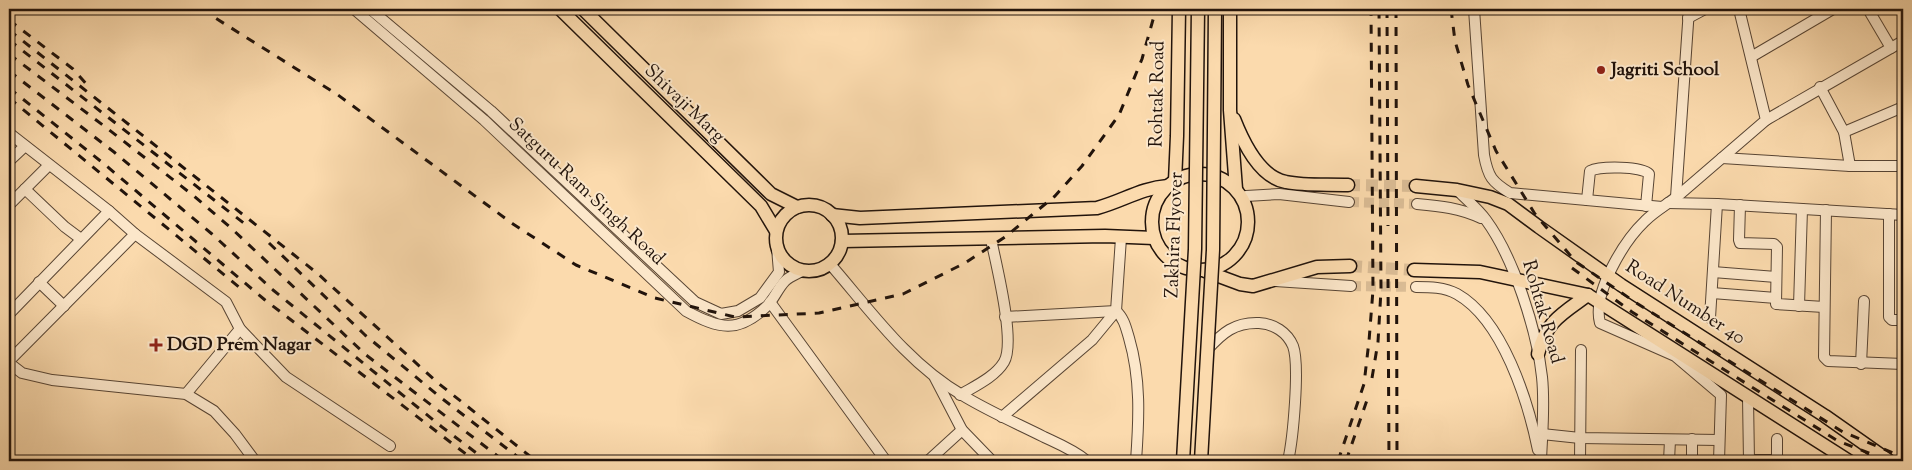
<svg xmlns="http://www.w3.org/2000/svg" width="1912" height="470" font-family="'Sorts Mill Goudy',serif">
<rect width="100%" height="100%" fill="#fbdaad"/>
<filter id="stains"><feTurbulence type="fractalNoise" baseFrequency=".004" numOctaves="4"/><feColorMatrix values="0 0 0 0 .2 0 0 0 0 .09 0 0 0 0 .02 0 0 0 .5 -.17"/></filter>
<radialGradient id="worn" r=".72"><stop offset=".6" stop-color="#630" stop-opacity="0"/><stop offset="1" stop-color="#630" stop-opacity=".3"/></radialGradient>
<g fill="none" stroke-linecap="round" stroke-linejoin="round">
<g stroke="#dabc95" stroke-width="10" stroke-dasharray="10 5" stroke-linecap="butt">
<polyline points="1349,202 1417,204"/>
<polyline points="1351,286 1416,287"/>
</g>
<g stroke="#dabc95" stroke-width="12" stroke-dasharray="12 6" stroke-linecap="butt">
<polyline points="1348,185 1416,186"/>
<polyline points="1350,266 1414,270"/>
</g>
<defs>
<g id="minor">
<path d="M354 9 484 120 686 311C719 329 738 334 767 306 774 299 778 288 785 281 790 276 797 274 802 271"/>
<polyline points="370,9 491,111 695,302 721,314 738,311 760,298 779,272 777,248"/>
<path d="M1474 9 1484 155C1488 177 1492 182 1510 193L1662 207"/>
<polyline points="1868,9 1891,48 1903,41"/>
<polyline points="1688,18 1705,9"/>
<polyline points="1751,57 1833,9"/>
<polyline points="1820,87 1844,132 1903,107"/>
<polyline points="1766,120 1891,48"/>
<polyline points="1844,132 1850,166"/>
<polyline points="9,133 109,211 135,234 226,302 240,329 286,377 390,446"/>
<polyline points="1722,158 1850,166 1903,166"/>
<polyline points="9,161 25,146"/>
<polyline points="25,189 65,227 81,239"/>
<path d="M1457 190C1467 200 1478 209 1486 220 1514 258 1537 331 1542 377 1545 405 1542 433 1541 461"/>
<polyline points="1676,197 1689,9"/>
<polyline points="1244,200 1246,196 1279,194 1349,202"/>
<path d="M1587 200 1590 171C1600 166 1642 166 1649 174L1646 206"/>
<polyline points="1668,203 1717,204 1903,215"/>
<path d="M1417 204C1440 206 1460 208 1481 218"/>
<polyline points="9,205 49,165"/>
<polyline points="1740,205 1739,240 1740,243 1774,244 1777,247 1776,304 1824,307"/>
<polyline points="1826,210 1824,357 1828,361 1903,364"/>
<polyline points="1889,214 1889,317 1892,320 1903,320"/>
<path d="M830 264C870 310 908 364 962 395 988 411 1016 423 1044 437 1059 444 1074 450 1087 461"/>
<polyline points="1713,272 1776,277"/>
<polyline points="1275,281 1351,286"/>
<polyline points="39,282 64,306"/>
<path d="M1416 287C1430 287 1444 287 1457 294 1503 320 1528 401 1538 450"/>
<polyline points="1712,293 1776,298"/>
<polyline points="770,302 886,461"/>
<polyline points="1799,306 1802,209"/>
<polyline points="9,314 109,211"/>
<path d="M1005 317 1116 311C1124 318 1126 328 1129 338 1141 379 1139 419 1136 461"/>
<polyline points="1710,318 1717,204"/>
<path d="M1207 350C1222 333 1235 322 1259 323 1274 324 1287 332 1293 346 1300 365 1293 439 1288 461"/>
<polyline points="9,361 135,234"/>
<polyline points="9,363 22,373 52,380 186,394 214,411 235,434 255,461"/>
<polyline points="1861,364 1864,301"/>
<polyline points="935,378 962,430 992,461"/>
<polyline points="186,394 240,329"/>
<path d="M960 395C975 386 995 377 1004 362 1016 342 996 264 991 239"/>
<polyline points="1748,398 1749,461"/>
<polyline points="1002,417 1092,340 1116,311 1121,238"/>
<polyline points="1542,434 1580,438 1719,440"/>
<polyline points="1692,439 1692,461"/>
<polyline points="1777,439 1777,461"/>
<polyline points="1749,460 1777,460"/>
<polyline points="9,461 12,461"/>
<polyline points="928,461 962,430"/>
<polyline points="1580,461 1581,350"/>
<polyline points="1669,461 1670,440"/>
<path d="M1719 461 1721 395 1675 356 1600 323C1592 293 1624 241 1645 221 1655 211 1668 204 1679 195 1708 170 1737 145 1766 120L1739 9"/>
</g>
<g id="major">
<polyline points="560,9 761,206 776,231"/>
<polyline points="583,9 771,194 797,207"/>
<polyline points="1230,9 1230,110 1236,189"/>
<path d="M1234 119C1243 142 1259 177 1286 182 1305 186 1328 184 1348 185"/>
<circle cx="1200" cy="222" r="48"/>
<polyline points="1175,181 1177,136 1179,9"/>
<polyline points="1416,186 1457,190 1490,197 1508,204 1539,227 1621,285 1825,416 1889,461"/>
<circle cx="809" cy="238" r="33"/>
<path d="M832 215 860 218 1097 208C1123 201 1141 188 1168 186"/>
<polyline points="842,241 1105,236 1154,238"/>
<polyline points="1414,270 1480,272 1588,295 1849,461"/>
<polyline points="1205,271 1240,284 1253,286 1317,267 1350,266"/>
<path d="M1538 354C1546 321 1562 314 1588 295"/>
</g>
</defs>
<use href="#minor" stroke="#584534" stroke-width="12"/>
<use href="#major" stroke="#21130b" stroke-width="15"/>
<use href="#minor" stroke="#fce7ca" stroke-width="10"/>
<use href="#major" stroke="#fbdaad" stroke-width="12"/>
<g stroke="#21130b" stroke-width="3" stroke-dasharray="9 9" stroke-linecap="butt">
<polyline points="201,9 338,95 513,224 576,265 655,298 735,317 819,313 903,294 965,263 1005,237 1055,196 1082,166 1119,115 1142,59 1156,9"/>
<polyline points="1387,9 1388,226"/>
<polyline points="1396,9 1397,461"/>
<polyline points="1451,9 1455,41 1468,85 1496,151 1535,214 1576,262 1638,304 1843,432 1903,457"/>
<polyline points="9,20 73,69 89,87"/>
<polyline points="9,30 317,273 438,383 536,461"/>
<polyline points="9,40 250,228"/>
<polyline points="9,54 108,129 194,196 231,228 366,355 504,461"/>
<polyline points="9,71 114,152 212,234 273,290 442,427 487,461"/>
<polyline points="9,88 103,163 265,300 475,461"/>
<polyline points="9,98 245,292"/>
<polyline points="269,243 365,335 440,397 523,461"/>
<polyline points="1572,268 1632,312 1838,441 1889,461"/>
<polyline points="1388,279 1389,461"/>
<polyline points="1372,378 1378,342 1381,290 1379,9"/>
<polyline points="1338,461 1364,384 1369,341 1373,290 1371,9"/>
<polyline points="1346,461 1367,400"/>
</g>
<defs>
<g id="major-bridge">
<polyline points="1183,461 1195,249 1198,9"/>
<polyline points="1201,461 1213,250 1215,9"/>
</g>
</defs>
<use href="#major-bridge" stroke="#21130b" stroke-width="15" stroke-linecap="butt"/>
<use href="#major-bridge" stroke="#fbdaad" stroke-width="12"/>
</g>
<g fill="#8f2418" stroke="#fce7ca" stroke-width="2">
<circle cx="1601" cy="70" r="5"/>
<path d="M153.5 337.5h5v5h5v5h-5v5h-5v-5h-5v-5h5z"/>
</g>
<g text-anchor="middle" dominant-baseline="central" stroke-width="4" stroke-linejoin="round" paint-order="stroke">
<g font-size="19" font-weight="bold" fill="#21130b" stroke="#fce7ca" text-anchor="start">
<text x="1611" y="70">Jagriti School</text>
<text x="167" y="345">DGD Prem Nagar</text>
</g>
<g font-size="19" fill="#21130b" stroke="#fce7ca">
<text transform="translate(1158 94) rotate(-89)">Rohtak Road</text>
<text transform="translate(684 104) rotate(44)">Shivaji Marg</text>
<text transform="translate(586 192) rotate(43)">Satguru Ram Singh Road</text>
<text transform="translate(1175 235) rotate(-88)">Zakhira Flyover</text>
<text transform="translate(1685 303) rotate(33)">Road Number 40</text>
<text transform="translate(1542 312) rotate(74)">Rohtak Road</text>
</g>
</g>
<rect width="1912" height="470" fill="none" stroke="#fbdaad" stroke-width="30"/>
<rect x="10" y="10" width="1892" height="450" fill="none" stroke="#21130b" stroke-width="2.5"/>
<rect x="15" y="15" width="1882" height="440" fill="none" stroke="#21130b"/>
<rect width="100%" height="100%" filter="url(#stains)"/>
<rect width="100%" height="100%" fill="url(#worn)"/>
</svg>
